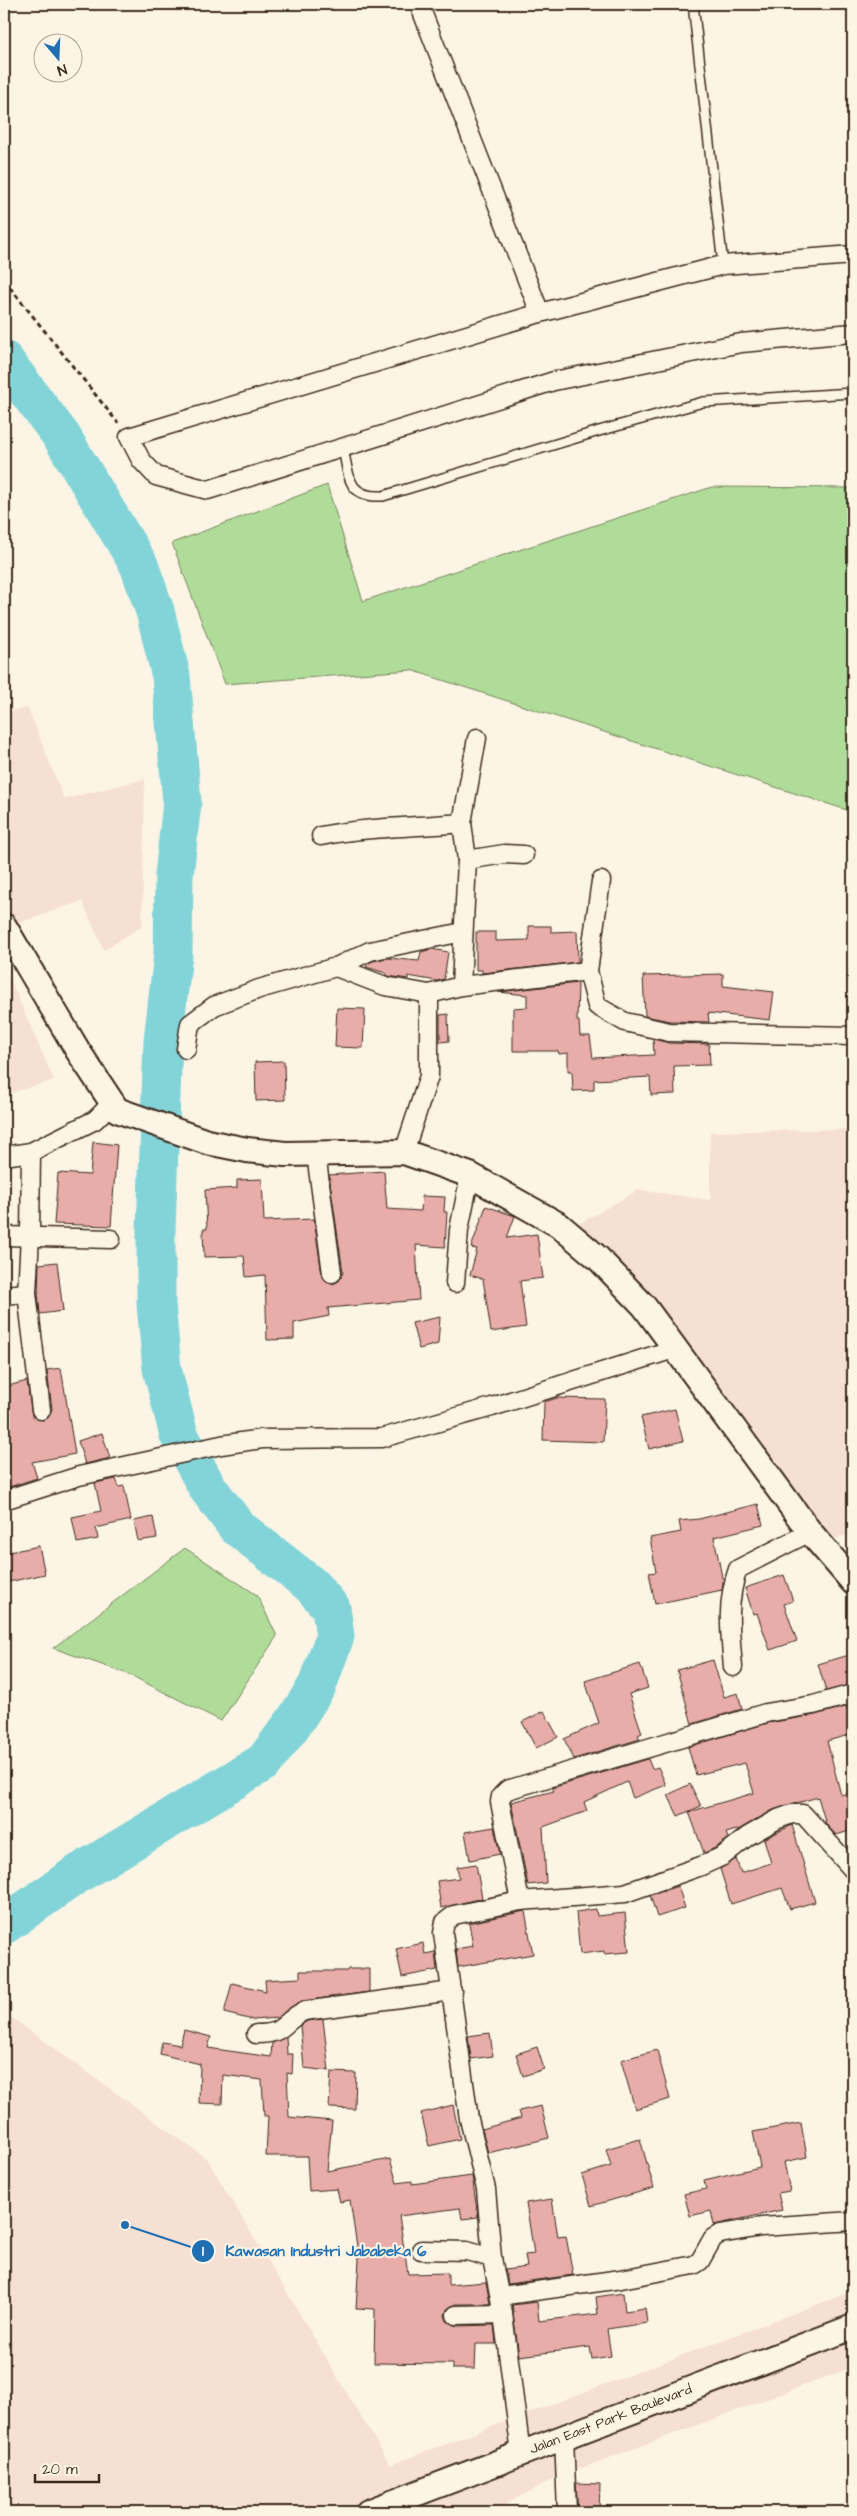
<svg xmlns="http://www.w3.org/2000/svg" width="857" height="2516" font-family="'Architects Daughter',sans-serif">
<rect width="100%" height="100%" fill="#fcf5e5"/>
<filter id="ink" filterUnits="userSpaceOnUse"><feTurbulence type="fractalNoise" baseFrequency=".02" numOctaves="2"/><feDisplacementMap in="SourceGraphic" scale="10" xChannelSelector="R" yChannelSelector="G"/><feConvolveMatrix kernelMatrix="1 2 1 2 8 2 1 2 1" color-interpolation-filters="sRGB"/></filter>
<g filter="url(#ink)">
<g fill="#f6dfd3">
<polygon points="28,708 64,799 145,779 142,926 104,950 82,901 4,928 4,712"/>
<polygon points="4,966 54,1080 4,1095"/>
<polygon points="853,1129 853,1533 815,1545 759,1484 696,1368 575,1226 638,1190 710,1200 710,1132"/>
<polygon points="4,2012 207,2159 390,2465 853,2291 853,2367 555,2478 491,2512 4,2512"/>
</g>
<g fill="#b0dc9a" stroke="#76835c">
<polygon points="327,485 363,601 712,487 853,488 853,812 411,670 225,684 172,543"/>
<polygon points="185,1548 257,1595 277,1636 221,1721 128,1674 53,1648"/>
</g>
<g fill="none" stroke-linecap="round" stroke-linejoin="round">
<polyline stroke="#83d4d9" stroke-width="39" points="4,360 62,437 139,565 155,611 171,676 182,802 174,876 173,954 163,1041 156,1229 156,1304 162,1369 179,1435 207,1487 237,1527 311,1585 331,1608 335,1636 317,1686 294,1722 264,1762 76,1875 4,1925"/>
</g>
<g fill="#e8ada9" stroke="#3b2a1e">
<polygon points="529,926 551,926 551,932 577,931 578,962 482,973 482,970 476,970 476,932 496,932 496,941 529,940"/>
<polygon points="432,949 448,952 444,979 437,981 408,976 408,979 388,976 386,973 366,967 367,964 373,961 388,958 419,961 421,952"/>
<polygon points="723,974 723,986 774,992 770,1020 708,1013 709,1022 670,1021 645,1016 643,976"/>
<polygon points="578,983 577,1021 579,1021 580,1036 590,1036 593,1058 654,1055 653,1039 669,1043 709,1044 710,1065 674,1066 675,1094 651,1095 650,1077 594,1080 594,1090 573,1091 572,1071 568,1071 568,1053 559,1054 558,1051 513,1051 513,1008 527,1007 527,995 498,992"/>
<polygon points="337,1008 365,1009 363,1048 335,1047"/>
<polygon points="448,1014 449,1041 440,1042 440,1015"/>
<polygon points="284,1061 285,1100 256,1101 255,1062"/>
<polygon points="93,1142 117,1145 111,1226 54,1224 58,1173 90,1175"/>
<polygon points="384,1171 387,1209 421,1211 422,1196 445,1197 444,1212 447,1212 445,1247 416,1245 419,1300 328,1308 329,1316 294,1323 294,1339 267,1340 265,1275 246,1277 244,1256 204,1257 203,1229 207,1229 205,1190 237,1188 237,1180 262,1179 264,1221 314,1219 322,1275 328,1283 333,1284 339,1281 343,1272 329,1175"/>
<polygon points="486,1206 515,1216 507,1238 537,1234 543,1278 520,1281 526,1327 491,1332 483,1279 470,1275 477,1249 471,1248"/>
<polygon points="57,1262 63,1311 40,1314 38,1293 39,1264"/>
<polygon points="440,1317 438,1344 419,1349 412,1323"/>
<polygon points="61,1368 75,1454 32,1462 37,1478 6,1488 4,1480 4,1387 27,1381 32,1416 43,1420 48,1418 52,1409 47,1370"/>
<polygon points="557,1398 605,1399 603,1442 543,1440 544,1402"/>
<polygon points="675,1409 683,1441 649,1449 641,1417"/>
<polygon points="102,1433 110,1458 85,1464 78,1441"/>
<polygon points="116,1479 119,1487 124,1486 131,1520 96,1528 98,1539 77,1543 72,1517 101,1511 95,1483"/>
<polygon points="758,1504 763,1525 714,1537 723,1582 722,1590 655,1604 649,1573 656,1572 650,1538 681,1532 679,1521 699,1519"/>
<polygon points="153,1517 157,1538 138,1541 134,1521"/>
<polygon points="39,1546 45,1574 4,1583 4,1553"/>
<polygon points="784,1575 793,1601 784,1604 797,1641 770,1650 757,1613 753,1614 745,1588"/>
<polygon points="853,1654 853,1684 826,1691 818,1664"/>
<polygon points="713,1660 724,1697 738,1693 742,1709 692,1724 677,1670"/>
<polygon points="640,1664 648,1688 629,1694 642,1733 638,1735 640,1739 574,1759 564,1739 599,1723 585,1681"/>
<polygon points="853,1705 853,1734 827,1741 841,1795 853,1791 853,1830 836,1835 826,1824 818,1797 773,1810 740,1829 726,1833 728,1838 717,1847 704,1853 689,1812 754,1793 745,1763 696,1775 688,1747 768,1723 815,1715"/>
<polygon points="544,1711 558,1737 536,1748 522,1722"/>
<polygon points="648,1759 652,1769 658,1767 666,1785 633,1798 627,1782 584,1802 587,1811 543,1827 546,1883 528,1885 511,1802 554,1791 552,1788"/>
<polygon points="690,1784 701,1806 678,1816 668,1795"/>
<polygon points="792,1825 815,1902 790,1909 782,1888 731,1904 720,1869 736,1859 741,1873 771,1863 764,1839"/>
<polygon points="494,1827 500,1854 470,1860 465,1832"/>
<polygon points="476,1864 482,1898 441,1908 437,1881 459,1878 457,1867"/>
<polygon points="678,1886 685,1908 657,1917 650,1895"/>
<polygon points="596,1909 597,1916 625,1913 629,1952 604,1954 604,1951 580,1954 576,1912"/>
<polygon points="525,1911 533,1954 458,1967 456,1949 473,1946 469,1923"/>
<polygon points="423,1943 425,1954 435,1952 437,1970 402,1977 396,1949"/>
<polygon points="348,1969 369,1969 369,1992 302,2001 277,2018 253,2020 224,2013 232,1983 266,1991 265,1980 300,1978 300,1971 347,1971"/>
<polygon points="323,2019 329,2071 304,2068 300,2026 307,2021"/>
<polygon points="184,2030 211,2037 208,2048 271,2057 272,2043 286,2037 287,2054 293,2054 292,2074 287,2073 289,2117 332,2121 327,2171 390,2159 397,2183 412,2181 412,2184 472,2176 478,2217 462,2219 460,2208 399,2216 408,2274 448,2273 448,2285 486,2282 490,2304 455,2304 447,2309 445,2315 447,2321 456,2326 494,2325 496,2344 476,2344 475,2369 452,2369 452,2364 374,2363 375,2309 356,2308 359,2260 350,2200 340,2202 337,2189 309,2191 307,2156 266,2156 268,2116 264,2116 262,2080 223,2075 222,2104 199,2103 200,2064 160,2054 162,2042 180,2045"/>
<polygon points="490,2033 493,2056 471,2059 468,2036"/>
<polygon points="537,2047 544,2069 523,2076 516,2054"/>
<polygon points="657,2050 670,2099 635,2109 621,2060"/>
<polygon points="331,2072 356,2073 355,2109 329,2108"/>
<polygon points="453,2105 460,2139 429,2146 421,2113"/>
<polygon points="541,2106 549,2138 488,2153 482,2129 521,2118 519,2111"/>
<polygon points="801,2123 807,2157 784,2162 790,2191 778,2193 782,2210 714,2225 711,2211 690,2216 684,2194 706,2189 704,2180 760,2167 753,2132"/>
<polygon points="640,2139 654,2188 591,2206 582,2175 611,2166 606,2149"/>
<polygon points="552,2199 558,2237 566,2236 573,2275 508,2284 505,2270 527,2267 525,2255 534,2254 526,2203"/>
<polygon points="623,2293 625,2311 645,2308 647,2323 607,2329 611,2356 592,2359 590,2347 519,2356 512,2305 537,2302 539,2321 598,2314 596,2297"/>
<polygon points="576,2483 600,2484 599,2512 578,2512"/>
</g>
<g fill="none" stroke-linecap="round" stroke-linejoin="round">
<defs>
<g id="lane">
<polyline points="693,4 723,265"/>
<path d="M343 448C349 476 347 498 383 496L599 431 703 402 853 393"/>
</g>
<g id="street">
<polyline points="419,4 540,313"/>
<polyline points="853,255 723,265 540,313 129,437 141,460 156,476 208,490 554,381 741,343 853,333"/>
<path d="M321 836C366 827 416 827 462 823"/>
<polyline points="467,860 504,854 524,855"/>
<polyline points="601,881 588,971 597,1006 625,1022 669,1032 853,1036"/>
<polyline points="336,967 370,951 463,932"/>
<polyline points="461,986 467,860 462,823 477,738"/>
<polyline points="186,1049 190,1024 214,1006 259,989 336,967 385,986 429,994 461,986 588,971"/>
<polyline points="31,1152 30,1236 27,1293 41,1410"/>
<polyline points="404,1152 429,1076 429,994"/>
<polyline points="316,1154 332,1273"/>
<polyline points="4,1156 31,1152 95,1120 111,1104"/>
<polyline points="4,1236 111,1239"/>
<polyline points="455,1283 459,1230 470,1175"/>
<polyline points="4,1295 27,1293"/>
<polyline points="4,1500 79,1476 221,1445 262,1439 382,1438 492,1407 674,1349"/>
<path d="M733 1667C730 1633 726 1602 738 1569L810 1532"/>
<polyline points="520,1901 500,1802 501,1796 507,1790 766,1713 813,1705 853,1694"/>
<path d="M256 2034C287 2034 281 2022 304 2011L452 1991"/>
<polyline points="421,2250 467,2251 492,2258"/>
<polyline points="500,2296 621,2279 694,2265 700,2261 713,2238 720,2234 761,2227 853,2221"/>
<polyline points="456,2315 503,2314"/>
<polyline points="564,2437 567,2512"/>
<polyline points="521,2454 503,2314 492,2258 486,2189 469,2119 443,1933 445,1922 454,1915 520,1901 625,1893 701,1866 723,1856 748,1836 778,1819 792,1814 803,1814 853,1870"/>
</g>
<g id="secondary">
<polyline points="4,926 78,1051 117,1110 207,1142 247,1150 285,1154 404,1152 470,1175 559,1225 598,1258 644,1306 810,1532 853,1582"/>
<path id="s1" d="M368 2512 853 2327"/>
</g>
</defs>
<use href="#lane" stroke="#3b2a1e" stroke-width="12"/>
<use href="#street" stroke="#3b2a1e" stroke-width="21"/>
<use href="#secondary" stroke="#3b2a1e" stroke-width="28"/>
<polyline stroke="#3b2a1e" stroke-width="3" stroke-dasharray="5 4" stroke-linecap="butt" points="4,280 118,423"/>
<use href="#lane" stroke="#fcf5e5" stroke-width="9"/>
<use href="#street" stroke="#fcf5e5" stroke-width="18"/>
<use href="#secondary" stroke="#fcf5e5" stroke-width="24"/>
</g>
</g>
<g text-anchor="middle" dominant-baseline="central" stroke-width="4" stroke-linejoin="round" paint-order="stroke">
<g font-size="14" fill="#3b2a1e" stroke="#fcf5e5">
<text stroke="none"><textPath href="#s1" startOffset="260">Jalan East Park Boulevard</textPath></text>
</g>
</g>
<path fill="none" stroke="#1f6fb2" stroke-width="2" d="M125 2225L203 2251"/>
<g fill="#1f6fb2" stroke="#fcf5e5" stroke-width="2">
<circle cx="125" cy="2225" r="5"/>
<circle cx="203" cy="2251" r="12"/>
</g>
<g font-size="15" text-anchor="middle" font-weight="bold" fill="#fff">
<text x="203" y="2256">1</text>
</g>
<g font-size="15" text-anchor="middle" font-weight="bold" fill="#1f6fb2" stroke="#fcf5e5" stroke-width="4" stroke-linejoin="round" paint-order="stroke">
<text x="326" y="2256">Kawasan Industri Jababeka 6</text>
</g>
<rect width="857" height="2516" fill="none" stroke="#fcf5e5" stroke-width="20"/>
<rect x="10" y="10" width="837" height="2496" fill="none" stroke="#3b2a1e" stroke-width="2" filter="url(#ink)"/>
<g transform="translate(58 58) rotate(161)"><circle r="24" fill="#fcf5e5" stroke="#afa495"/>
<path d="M0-4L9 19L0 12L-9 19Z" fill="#1f6fb2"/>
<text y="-8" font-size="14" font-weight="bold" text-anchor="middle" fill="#3b2a1e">N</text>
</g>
<path d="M35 2474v8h64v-8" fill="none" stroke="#3b2a1e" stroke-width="2.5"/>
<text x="42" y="2474" font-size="15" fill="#3b2a1e" stroke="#fcf5e5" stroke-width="4" paint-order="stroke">20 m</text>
</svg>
